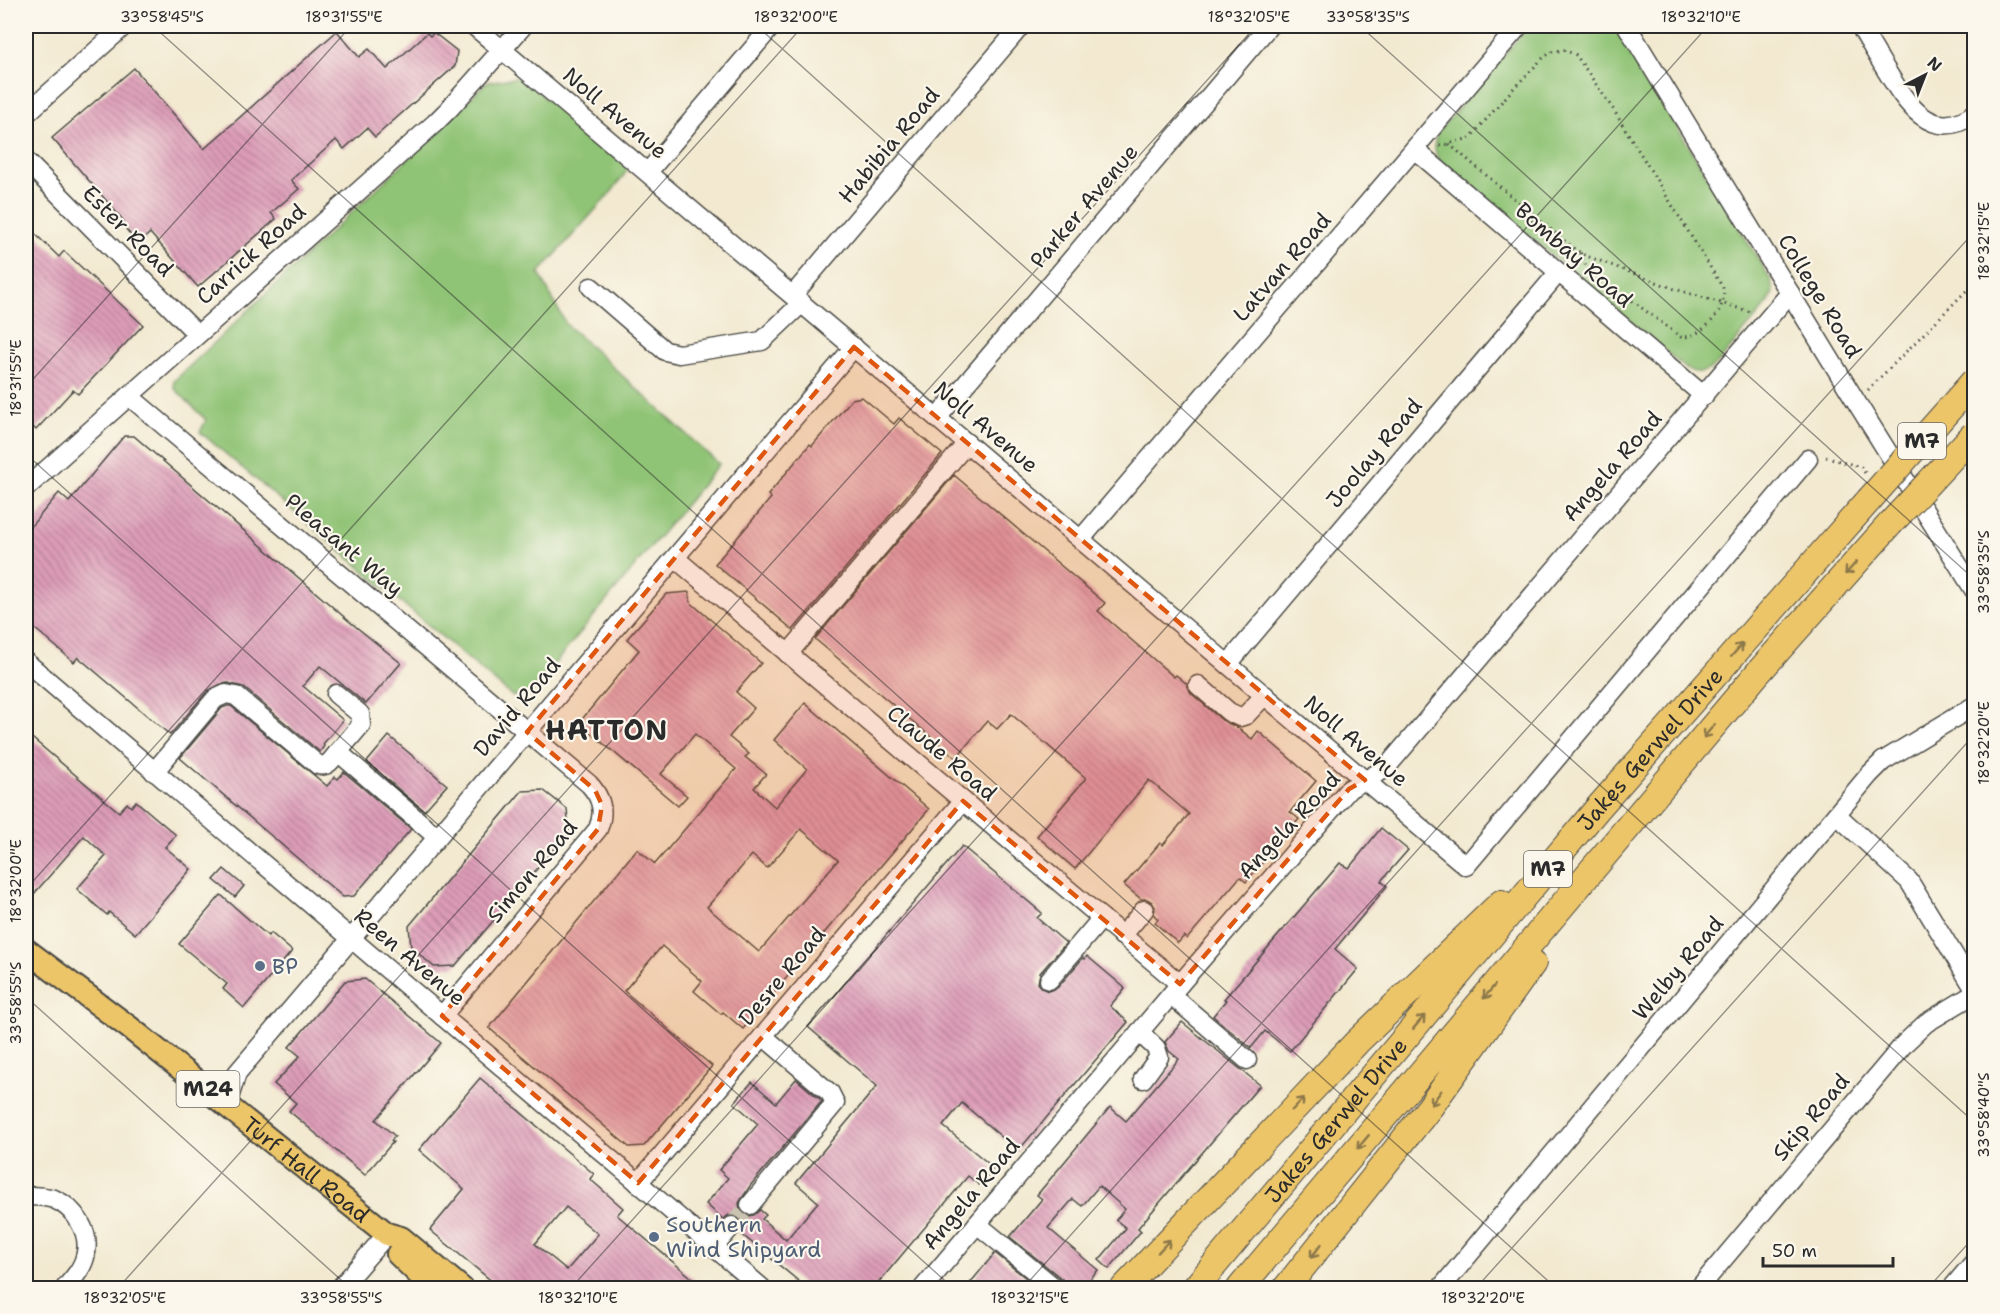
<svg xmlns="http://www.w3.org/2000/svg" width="2000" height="1314" font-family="'Shantell Sans',sans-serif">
<defs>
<pattern id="building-back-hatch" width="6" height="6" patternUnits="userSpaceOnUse" patternTransform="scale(1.5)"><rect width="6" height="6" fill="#dd9cb7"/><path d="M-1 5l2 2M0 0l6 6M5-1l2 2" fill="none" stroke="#b37f95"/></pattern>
</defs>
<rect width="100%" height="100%" fill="#fbf7ec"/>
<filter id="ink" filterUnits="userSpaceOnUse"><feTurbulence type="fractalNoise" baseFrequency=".0167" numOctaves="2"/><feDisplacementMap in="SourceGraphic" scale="12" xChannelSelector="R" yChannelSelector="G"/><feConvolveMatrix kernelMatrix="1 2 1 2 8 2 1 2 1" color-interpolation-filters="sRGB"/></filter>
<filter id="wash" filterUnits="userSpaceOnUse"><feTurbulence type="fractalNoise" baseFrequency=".008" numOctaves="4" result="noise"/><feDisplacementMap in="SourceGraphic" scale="24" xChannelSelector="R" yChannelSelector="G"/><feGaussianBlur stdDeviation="1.35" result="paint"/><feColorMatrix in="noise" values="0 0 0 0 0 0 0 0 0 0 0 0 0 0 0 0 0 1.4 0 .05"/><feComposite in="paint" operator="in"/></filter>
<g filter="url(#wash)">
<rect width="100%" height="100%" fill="#f2e9d0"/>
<g fill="#8fc374" stroke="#5d7750" stroke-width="1.5">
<path d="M1529 26H1615L1771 280 1773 292 1769 302 1716 365C1707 372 1699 374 1688 370L1438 159 1434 146 1437 133Z"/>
<polygon points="520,77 629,168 613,190 539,273 566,324 719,464 528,696 512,696 200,432 206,420 174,388 174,381 412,155 487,82"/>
</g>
<g id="blocks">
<g fill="url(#building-back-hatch)" fill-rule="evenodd">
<polygon points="337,31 359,57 369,49 387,69 427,33 430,36 434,33 457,51 455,66 375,137 367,128 344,149 336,140 291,180 299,189 271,213 276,219 198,287 150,233 138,244 121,223 124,221 52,138 134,68 204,149"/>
<polygon points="26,225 59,257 64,251 143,325 78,394 73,390 36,430 26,420"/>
<polygon points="862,397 894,424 899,418 942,454 793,630 715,564 771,498 768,495 810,444 812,446 852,399"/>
<polygon points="124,436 134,436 350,622 401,663 366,704 320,666 303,686 343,720 323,744 324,746 320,752 243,687 228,683 221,684 207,691 170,735 78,657 74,662 26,621 26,532 59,493 69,502"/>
<polygon points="954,475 1105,603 1098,611 1174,677 1176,675 1187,684 1191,693 1222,720 1238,728 1252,739 1258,731 1316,781 1290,812 1299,819 1246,882 1240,877 1187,939 1184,936 1178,943 1155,923 1158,919 1154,915 1155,907 1152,902 1147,899 1141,899 1124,885 1160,843 1163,845 1189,814 1149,780 1075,869 1037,836 1086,778 1011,714 997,729 987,721 956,758 815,639"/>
<path d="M689 592 690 602 761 663 736 692 754 708 729 737 749 754 745 757 766 774 754 788 775 807 807 769 774 740 805 703 929 809 743 1029 723 1012 721 1014 694 991 702 981 662 946 624 991 712 1066 644 1146 629 1147 489 1028 637 849 655 864 736 769 695 734 661 774 687 796 678 806 579 723 639 650 627 639 666 594ZM801 829 838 860 759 952 707 907 752 855 767 868Z"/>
<polygon points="227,706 231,706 327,786 335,777 338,779 344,772 411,829 354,896 343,897 180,758 222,708"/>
<polygon points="26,733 119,812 127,803 131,807 136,801 176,835 165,847 191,869 135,934 109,912 107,915 77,889 106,856 84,836 33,895 26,889"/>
<polygon points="389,736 447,785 424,811 367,762"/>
<polygon points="543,790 567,809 569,831 455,966 434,967 411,947 409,926 522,791"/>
<polygon points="1381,828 1408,850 1381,881 1387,886 1335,949 1358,969 1290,1051 1265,1031 1251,1048 1213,1016 1226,1000 1224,999 1340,863 1349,868"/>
<polygon points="962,846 1042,913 1037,918 1066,943 1040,973 1038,983 1041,988 1048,991 1057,988 1083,958 1085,959 1087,956 1125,988 1110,1006 1128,1022 1018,1151 962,1103 943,1126 994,1168 979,1185 968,1176 874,1288 807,1288 740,1233 743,1223 739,1217 729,1215 723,1219 706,1204 728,1178 719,1170 758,1124 734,1103 752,1082 776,1103 796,1079 822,1101 750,1186 739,1203 740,1209 748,1216 754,1215 760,1210 766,1215 762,1219 786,1240 818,1202 796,1183 877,1086 808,1027"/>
<polygon points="224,869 244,886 235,897 214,880"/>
<polygon points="221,895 268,936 271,933 292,951 244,1008 223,989 227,984 179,944"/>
<polygon points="365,979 441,1043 376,1120 395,1136 391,1141 393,1142 365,1175 289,1111 296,1103 274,1084 300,1056 289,1047 345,981"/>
<polygon points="1182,1022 1260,1085 1138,1228 1141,1231 1109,1269 1099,1260 1126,1228 1116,1220 1125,1209 1099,1186 1082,1206 1073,1199 1048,1228 1098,1270 1082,1288 1066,1288 1062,1279 1010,1237 1042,1199 1037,1195 1110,1107 1126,1121 1179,1059 1169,1051 1165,1042"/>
<path d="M480 1078 594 1174 590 1179 623 1208 617 1215 704 1288H500L430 1230 464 1189 419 1150ZM566 1207 598 1234 567 1270 535 1244Z"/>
<polygon points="995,1253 1038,1288 966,1288"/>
</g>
</g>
</g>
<g filter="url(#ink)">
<use href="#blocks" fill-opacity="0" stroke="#494844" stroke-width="1.5"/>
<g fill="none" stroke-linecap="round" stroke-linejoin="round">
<polyline stroke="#cac3af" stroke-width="18" stroke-dasharray="18 9" stroke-linecap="butt" points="732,1226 750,1205"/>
<defs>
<g id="minor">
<polyline points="474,26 1466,866 1808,459"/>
<polyline points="1627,26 1857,403 1974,590"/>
<path d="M1860 26C1868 40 1877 55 1886 70 1906 103 1931 144 1974 114"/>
<polyline points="26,114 124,26"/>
<polyline points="1414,149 1704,396"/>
<polyline points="26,161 197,334"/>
<polyline points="648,172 772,26"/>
<polyline points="591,287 665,351 679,354 762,341 802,303"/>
<polyline points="793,295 1021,26"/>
<path d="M129 396 589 784C602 798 605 812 598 829L442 1016"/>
<polyline points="937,418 1269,26"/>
<polyline points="26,488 435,123 449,109 523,26"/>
<polyline points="1081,539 1519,26"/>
<polyline points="675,558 1180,984"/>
<polyline points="788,654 967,443"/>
<polyline points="26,662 762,1288"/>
<polyline points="1228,664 1558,273"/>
<polyline points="1198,685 1229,712 1240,717 1246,715 1265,695"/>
<polyline points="336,694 360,714 361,725 338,752 437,837"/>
<path d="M154 772 215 699 226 694 236 696 318 765C328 768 332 759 338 752"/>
<polyline points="1837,815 1909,881 1974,988"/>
<polyline points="1122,936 1144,910"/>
<polyline points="1049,980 1102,918"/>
<polyline points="1171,995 1247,1060"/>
<polyline points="1139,1032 1156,1048 1159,1057 1143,1079"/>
<polyline points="227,1104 237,1073 854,347"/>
<polyline points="638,1183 963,801"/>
<path d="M26 1196C35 1196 45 1196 54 1199 75 1208 92 1233 85 1257 82 1269 73 1279 65 1288"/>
<polyline points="750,1205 835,1103 830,1093 763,1036"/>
<polyline points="977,1224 1055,1288"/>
<polyline points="714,1247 732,1226"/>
<polyline points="340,1288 387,1234"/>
<polyline points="923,1288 1180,984 1349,789 1385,769 1790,293"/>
<polyline points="1441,1288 1869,775 1883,761 1974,706"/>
<polyline points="1699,1288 1904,1044 1926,1023 1974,994"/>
<polyline points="1952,1288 1974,1262"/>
</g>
<g id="major">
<path id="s1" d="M26 950 130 1028 387 1234 401 1238 461 1288"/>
<polyline points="398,1254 433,1288"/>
</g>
<g id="highway">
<polyline points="1124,1288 1357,1042 1501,903"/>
<path id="s2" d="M1195 1288 1598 808 1869 500"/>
<polyline points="1240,1288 1757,674 1890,524"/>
<polyline points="1286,1288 1430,1107 1533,963"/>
</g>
</defs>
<use href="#minor" stroke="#494844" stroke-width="21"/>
<use href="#major" stroke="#494844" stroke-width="26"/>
<use href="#highway" stroke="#494844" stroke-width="28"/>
<g stroke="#494844" stroke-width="3" stroke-dasharray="1.5 4.5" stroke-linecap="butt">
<polyline points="1449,144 1573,248 1584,255 1675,289 1751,312"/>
<path d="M1440 146 1470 138 1512 90 1544 57 1552 52 1564 50 1576 55 1613 109 1723 288C1728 309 1702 338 1681 337L1592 271 1585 264 1580 252"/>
<polyline points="1868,390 1974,283"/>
<polyline points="1826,457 1861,467 1865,473"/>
</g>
<use href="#minor" stroke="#fff" stroke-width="18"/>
<use href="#major" stroke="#edc569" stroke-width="22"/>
<use href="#highway" stroke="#edc569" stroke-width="26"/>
<defs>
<g id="highway-bridge">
<polyline points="1869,500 1974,381"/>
<polyline points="1890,524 1974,434"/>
</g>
</defs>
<use href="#highway-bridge" stroke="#494844" stroke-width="28" stroke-linecap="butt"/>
<use href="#highway-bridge" stroke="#edc569" stroke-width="26"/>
</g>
<defs><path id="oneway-shaft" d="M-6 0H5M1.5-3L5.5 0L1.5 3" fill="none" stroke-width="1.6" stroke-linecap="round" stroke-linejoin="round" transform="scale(1.5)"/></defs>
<g stroke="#8c784a">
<use href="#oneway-shaft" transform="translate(1851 568) rotate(132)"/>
<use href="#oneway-shaft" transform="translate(1737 650) rotate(-49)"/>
<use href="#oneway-shaft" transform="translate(1709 731) rotate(130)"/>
<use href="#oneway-shaft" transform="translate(1489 992) rotate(130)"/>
<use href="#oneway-shaft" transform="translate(1419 1022) rotate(-50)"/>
<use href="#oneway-shaft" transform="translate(1436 1098) rotate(126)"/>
<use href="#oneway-shaft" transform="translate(1298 1104) rotate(-46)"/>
<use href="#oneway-shaft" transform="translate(1363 1142) rotate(130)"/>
<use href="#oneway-shaft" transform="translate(1164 1246) rotate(-47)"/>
<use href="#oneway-shaft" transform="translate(1316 1251) rotate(128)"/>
</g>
</g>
<path fill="#df570e" fill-opacity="0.2" stroke="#df570e" stroke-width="4.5" stroke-dasharray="12 8" stroke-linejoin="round" d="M854 347 1365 780 1349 789 1180 984 963 801 638 1183 442 1016 598 829 602 805 595 790 527 732Z"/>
<path fill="none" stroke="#2b2b2b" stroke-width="1.5" stroke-opacity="0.45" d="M153 26 1556 1288M757 26 1974 1122M1360 26 1974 579M1963 26 1974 36M26 387 351 26M26 454 953 1288M26 889 803 26M26 997 350 1288M118 1288 1256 26M571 1288 1708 26M1023 1288 1974 232M1476 1288 1974 735M1928 1288 1974 1237"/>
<g fill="#5c6f8a" stroke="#fbf7ec" stroke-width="2">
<circle cx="260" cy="966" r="6"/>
<circle cx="654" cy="1237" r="6"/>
</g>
<g text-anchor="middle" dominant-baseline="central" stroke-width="4.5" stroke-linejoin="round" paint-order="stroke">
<g fill="#fbf7ec" stroke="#696865" stroke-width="1.5">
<rect x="1898" y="423" width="48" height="36" rx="4.5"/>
<rect x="1524" y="851" width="48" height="36" rx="4.5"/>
<rect x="176.5" y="1071" width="63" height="36" rx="4.5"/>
</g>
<g font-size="21" font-weight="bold" fill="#2b2b2b">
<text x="1922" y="441">M7</text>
<text x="1548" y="869">M7</text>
<text x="208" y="1089">M24</text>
</g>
<g font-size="22" fill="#2b2b2b" stroke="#fbf7ec">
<text transform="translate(615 113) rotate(40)">Noll Avenue</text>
<text transform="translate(889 145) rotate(-50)">Habibia Road</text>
<text transform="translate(1084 206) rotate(-50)">Parker Avenue</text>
<text transform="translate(128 231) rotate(45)">Ester Road</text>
<text transform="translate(251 254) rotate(-42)">Carrick Road</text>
<text transform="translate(1574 255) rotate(41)">Bombay Road</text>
<text transform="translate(1282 267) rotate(-49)">Latvan Road</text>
<text transform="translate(1820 296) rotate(59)">College Road</text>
<text transform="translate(986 427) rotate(40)">Noll Avenue</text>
<text transform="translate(1374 453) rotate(-50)">Joolay Road</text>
<text transform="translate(1612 466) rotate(-49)">Angela Road</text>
<text transform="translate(344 545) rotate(40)">Pleasant Way</text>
<text transform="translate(517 707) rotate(-50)">David Road</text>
<text transform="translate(1356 741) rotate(40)">Noll Avenue</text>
<text stroke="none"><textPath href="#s2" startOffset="705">Jakes Gerwel Drive</textPath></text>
<text transform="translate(942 753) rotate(40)">Claude Road</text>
<text transform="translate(1289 825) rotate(-47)">Angela Road</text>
<text transform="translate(532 871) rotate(-50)">Simon Road</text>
<text transform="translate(410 957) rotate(40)">Reen Avenue</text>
<text transform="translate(1678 968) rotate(-50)">Welby Road</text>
<text transform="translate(782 976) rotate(-50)">Desre Road</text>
<text transform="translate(1811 1117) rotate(-50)">Skip Road</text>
<text stroke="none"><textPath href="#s2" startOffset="219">Jakes Gerwel Drive</textPath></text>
<text stroke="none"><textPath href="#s1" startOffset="356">Turf Hall Road</textPath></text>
<text transform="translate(971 1194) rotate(-50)">Angela Road</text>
</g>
<g font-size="22" fill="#4e5e75" stroke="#fbf7ec" text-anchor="start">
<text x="272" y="966">BP</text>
<text x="666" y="1224">Southern<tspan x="666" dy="25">Wind Shipyard</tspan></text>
</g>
<g font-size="28" font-weight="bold" letter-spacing="1.5" fill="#2b2b2b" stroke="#fbf7ec">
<text x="607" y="730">HATTON</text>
</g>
</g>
<rect width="2000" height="1314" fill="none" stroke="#fbf7ec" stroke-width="66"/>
<g transform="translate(1925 75) rotate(42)" stroke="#fbf7ec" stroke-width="4.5" paint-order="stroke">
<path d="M0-4.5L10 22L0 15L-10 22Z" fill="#2b2b2b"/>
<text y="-9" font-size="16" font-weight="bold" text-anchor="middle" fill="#2b2b2b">N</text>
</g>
<path d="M1763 1257v9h130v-9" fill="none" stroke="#2b2b2b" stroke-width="3"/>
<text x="1772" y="1257" font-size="18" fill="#2b2b2b" stroke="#fbf7ec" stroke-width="4.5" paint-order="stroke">50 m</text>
<rect x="33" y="33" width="1934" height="1248" fill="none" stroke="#2b2b2b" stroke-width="2"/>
<g font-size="15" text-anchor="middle" fill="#2b2b2b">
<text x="162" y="22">33°58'45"S</text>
<text x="344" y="22">18°31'55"E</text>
<text x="796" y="22">18°32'00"E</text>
<text x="1249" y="22">18°32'05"E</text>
<text x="1368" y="22">33°58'35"S</text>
<text x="1701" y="22">18°32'10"E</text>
<text transform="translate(1984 241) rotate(-90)" y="5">18°32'15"E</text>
<text transform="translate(16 378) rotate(-90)" y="5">18°31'55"E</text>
<text transform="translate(1984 572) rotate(-90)" y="5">33°58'35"S</text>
<text transform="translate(1984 743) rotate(-90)" y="5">18°32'20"E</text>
<text transform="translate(16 881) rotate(-90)" y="5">18°32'00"E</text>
<text transform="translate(16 1003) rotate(-90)" y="5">33°58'55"S</text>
<text transform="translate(1984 1115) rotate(-90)" y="5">33°58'40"S</text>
<text x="125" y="1303">18°32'05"E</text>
<text x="341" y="1303">33°58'55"S</text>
<text x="578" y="1303">18°32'10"E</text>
<text x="1030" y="1303">18°32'15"E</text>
<text x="1483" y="1303">18°32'20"E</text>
</g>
</svg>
